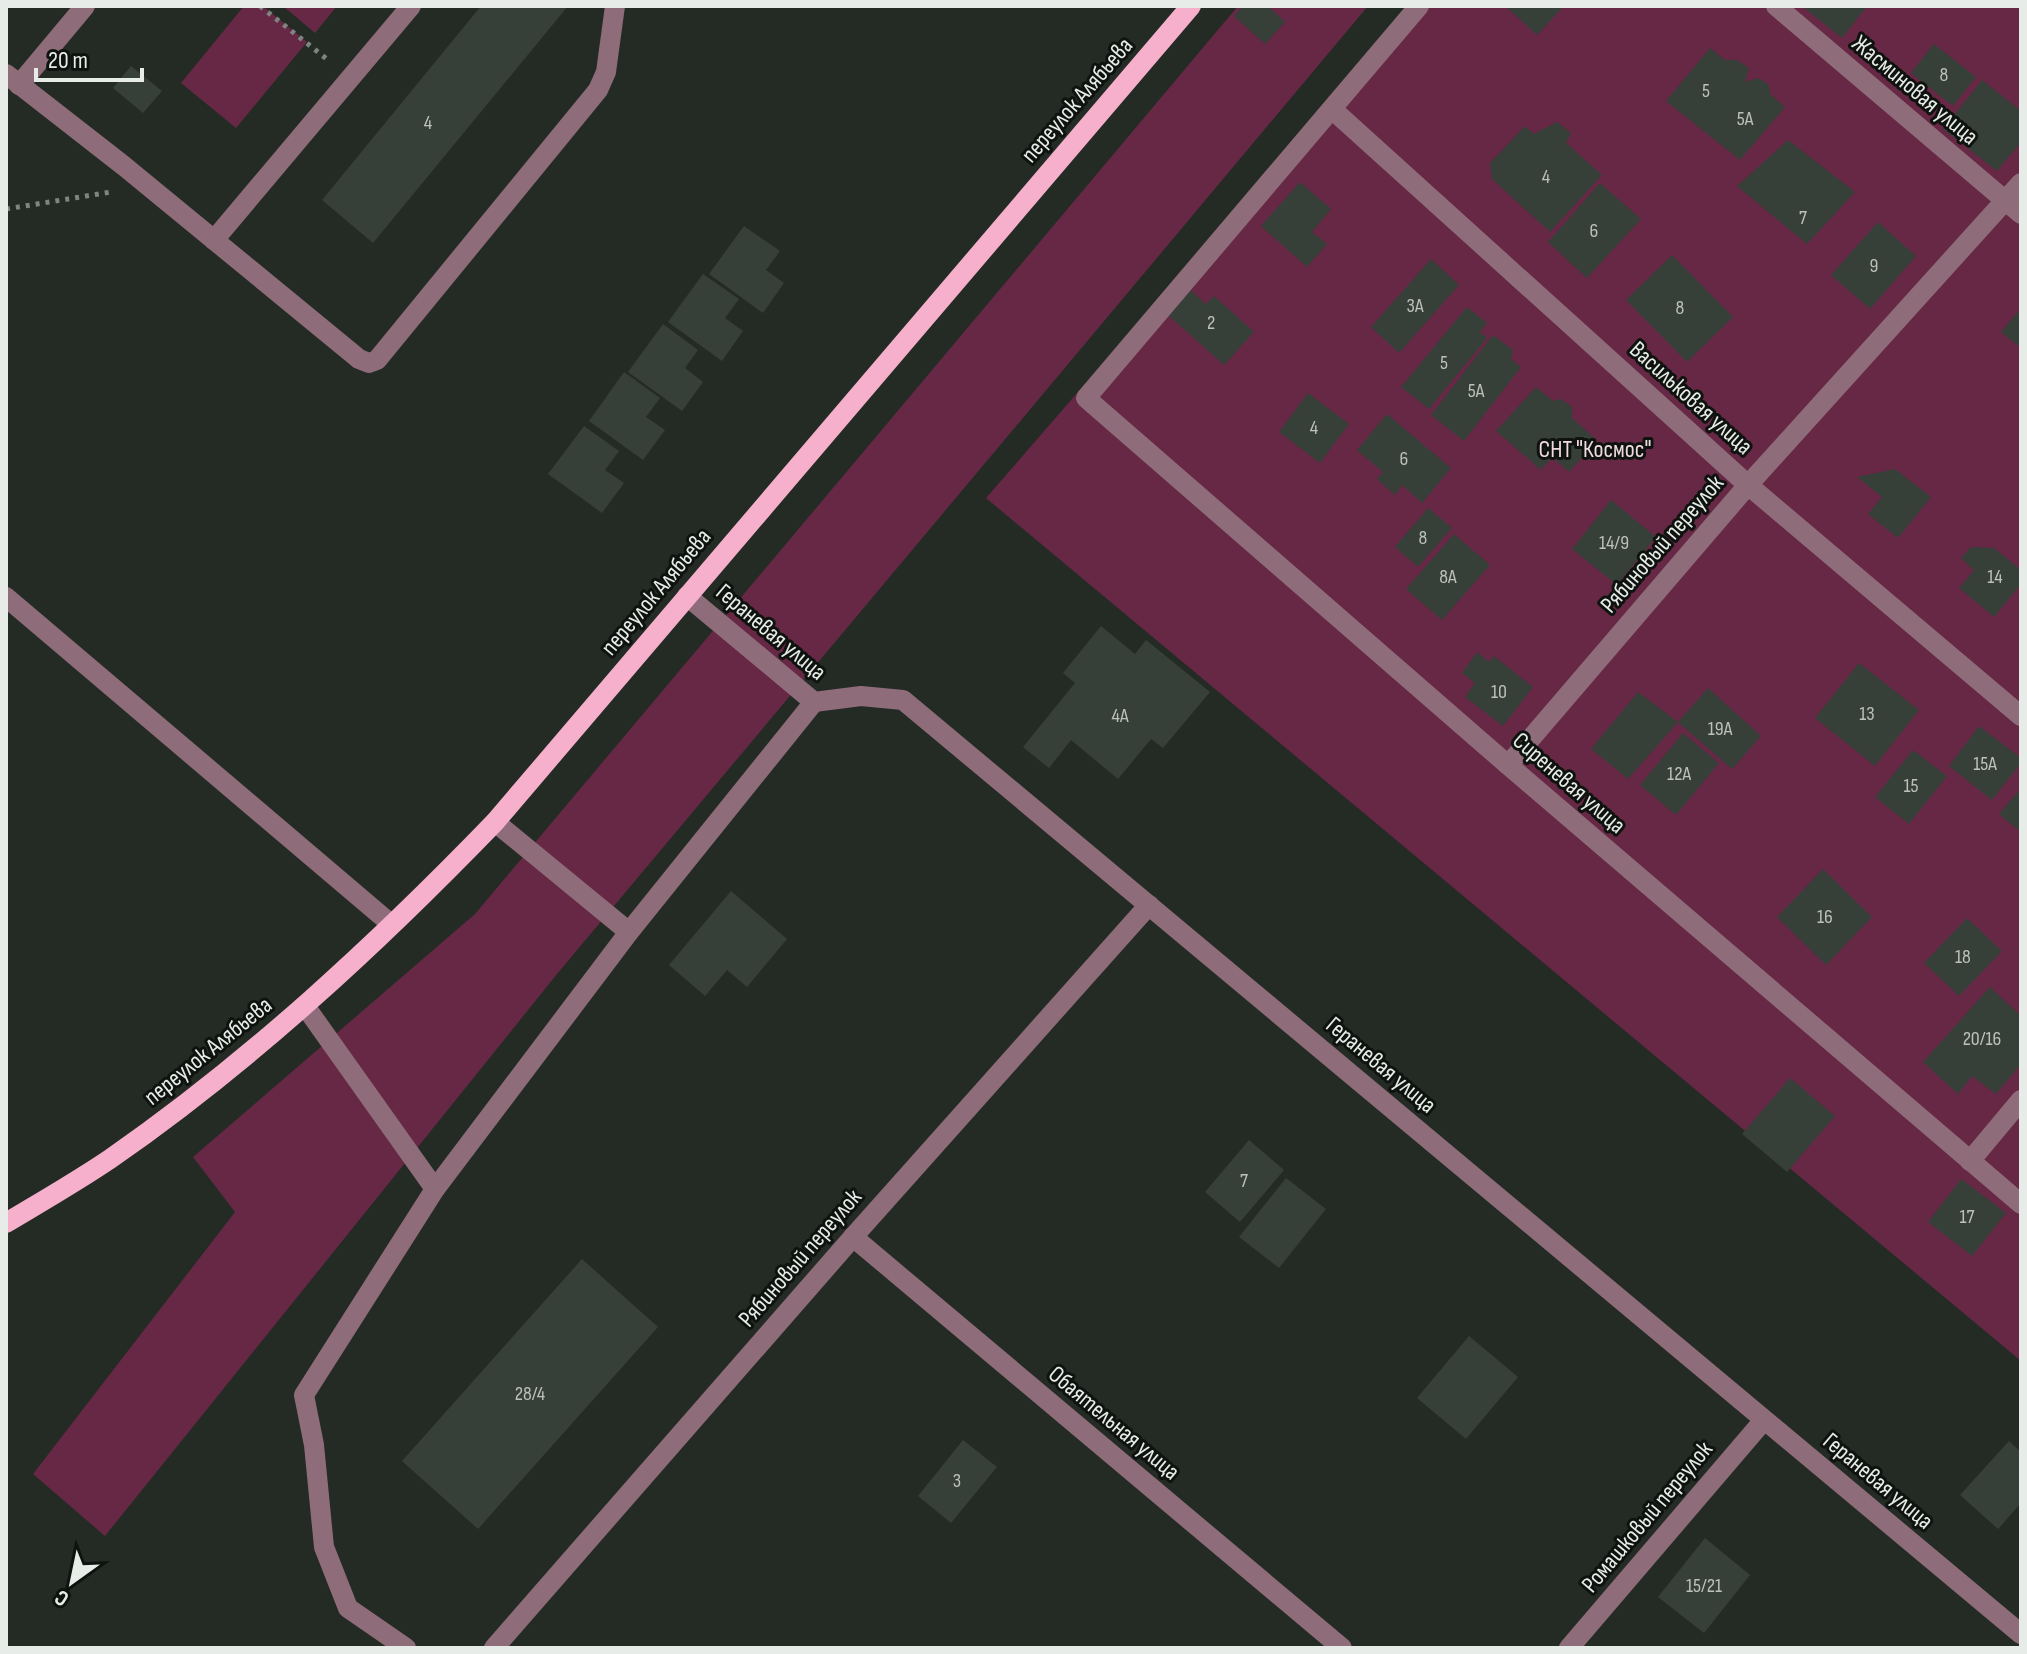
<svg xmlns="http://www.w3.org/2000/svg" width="2027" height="1654" font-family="'Sofia Sans Condensed',sans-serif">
<rect width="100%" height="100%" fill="#242b25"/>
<g fill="#662844">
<polygon points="244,6 263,6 307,42 236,128 181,83"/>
<polygon points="283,6 337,6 315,33"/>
<polygon points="1238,6 1368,6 557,974 105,1536 33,1474 235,1212 193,1157 475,914"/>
<polygon points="1413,6 2021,6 2021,1361 986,498"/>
</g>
<g fill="#373f39">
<polygon points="481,6 568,6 373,243 322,200"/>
<polygon points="1243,6 1268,6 1285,22 1265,44 1234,16"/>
<polygon points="1505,6 1564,6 1537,35"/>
<polygon points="1802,6 1867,6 1842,38"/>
<polygon points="1934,44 1976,77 1953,106 1911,73"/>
<polygon points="1710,48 1725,60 1737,60 1749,68 1745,82 1759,78 1769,85 1770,94 1785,107 1740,160 1666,101"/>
<polygon points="131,66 162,91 143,113 113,88"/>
<polygon points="1982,80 2021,111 2021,142 1997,171 1943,129"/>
<polygon points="1557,122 1571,133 1566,143 1602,175 1550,232 1492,179 1490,163 1525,126 1534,134"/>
<polygon points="1788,140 1855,192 1807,244 1737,186"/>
<polygon points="1300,182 1331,209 1312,232 1327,244 1307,267 1261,226"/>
<polygon points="1600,183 1641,219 1587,278 1548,242"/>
<polygon points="1878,222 1916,256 1870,309 1831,275"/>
<polygon points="744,226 780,251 766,270 784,283 763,313 709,274"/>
<polygon points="1672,255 1733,317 1687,362 1626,300"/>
<polygon points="1431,259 1459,285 1399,353 1371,327"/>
<polygon points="703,274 739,299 725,318 743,331 722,361 668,322"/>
<polygon points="1190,290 1206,304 1214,296 1254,332 1224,365 1168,315"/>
<polygon points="1467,307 1487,323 1480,332 1487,338 1429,409 1401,387"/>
<polygon points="2021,308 2021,348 2001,332"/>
<polygon points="663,324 698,350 685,368 703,382 682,411 628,372"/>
<polygon points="1493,335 1513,350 1511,359 1521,367 1464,441 1431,415"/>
<polygon points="624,372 660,398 646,417 665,430 643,460 589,421"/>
<polygon points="1536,387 1553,401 1561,399 1572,407 1572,418 1597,440 1569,472 1552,457 1541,470 1496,431"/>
<polygon points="1308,393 1349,424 1320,463 1279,432"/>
<polygon points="1387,414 1451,468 1422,503 1402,485 1395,495 1377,479 1383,472 1357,450"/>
<polygon points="584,426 619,451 605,470 624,483 602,513 548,474"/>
<polygon points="1895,469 1931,497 1898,538 1868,514 1882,497 1857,477"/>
<polygon points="1611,500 1656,537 1617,585 1572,549"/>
<polygon points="1428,508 1452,528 1418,567 1395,547"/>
<polygon points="1454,534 1490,565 1442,620 1406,589"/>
<polygon points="1971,547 1994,548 2021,570 2021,584 1994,617 1959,588 1974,570 1961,558"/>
<polygon points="1101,626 1135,654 1146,640 1210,692 1163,748 1151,739 1118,779 1071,740 1049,768 1023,747 1075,683 1063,673"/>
<polygon points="1477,652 1489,662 1494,656 1533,687 1503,726 1465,697 1475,683 1462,673"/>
<polygon points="1859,663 1919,710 1875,766 1815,718"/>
<polygon points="1708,688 1761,736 1732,769 1678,722"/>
<polygon points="1638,692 1678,722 1628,779 1591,749"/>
<polygon points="1979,726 2021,758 2021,763 1992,800 1949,766"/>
<polygon points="1683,733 1719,763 1676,815 1640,785"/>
<polygon points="1913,750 1947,776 1909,824 1875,797"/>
<polygon points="2021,788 2021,832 1999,814"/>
<polygon points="1823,869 1872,917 1826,965 1777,917"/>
<polygon points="731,891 787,939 747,987 727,970 705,996 669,965"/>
<polygon points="1967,918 2002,951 1959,996 1924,963"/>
<polygon points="1990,987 2021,1016 2021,1064 1996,1094 1972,1076 1958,1094 1923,1062"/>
<polygon points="1790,1078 1835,1116 1787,1172 1742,1134"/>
<polygon points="1249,1140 1284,1170 1240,1222 1205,1192"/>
<polygon points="1286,1178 1326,1209 1279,1268 1239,1237"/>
<polygon points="1961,1179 2006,1213 1972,1256 1928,1222"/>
<polygon points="582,1259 658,1327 478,1529 402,1461"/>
<polygon points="1469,1336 1518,1377 1466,1439 1417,1398"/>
<polygon points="963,1440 997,1467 951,1523 918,1496"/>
<polygon points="2009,1441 2021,1452 2021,1503 1998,1529 1960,1495"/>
<polygon points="1705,1538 1750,1575 1704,1633 1658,1597"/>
</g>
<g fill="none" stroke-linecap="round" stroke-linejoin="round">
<g stroke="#7e847f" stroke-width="5" stroke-dasharray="4 6" stroke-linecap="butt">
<polyline points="260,6 328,60"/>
<polyline points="6,209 111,192"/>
</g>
<g stroke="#8f6c79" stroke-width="20">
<polyline points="1419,6 1086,398 1508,765 2021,1204"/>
<polyline points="1776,6 2021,214"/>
<polyline points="6,74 124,166 359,359 369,363 377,360 598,90 606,72 615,6"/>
<polyline points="19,85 85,6"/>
<polyline points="1333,110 1748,485 2021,716"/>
<polyline points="214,240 411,6"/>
<polyline points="687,596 814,702 861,696 903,700 2021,1634"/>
<polyline points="6,597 391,924"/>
<polyline points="1508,765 1748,485 2021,183"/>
<polyline points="495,822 629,932"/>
<polyline points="305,1006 435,1189"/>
<polyline points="1970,1161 2021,1100"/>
<polyline points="853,1237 1342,1648"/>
<polyline points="406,1648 348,1608 324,1547 314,1445 304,1395 435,1189 629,932 814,702"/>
<polyline points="494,1648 853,1237 1149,905"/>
<polyline points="1569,1648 1764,1420"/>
</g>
<path stroke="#f6b0cb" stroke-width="20" d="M6 1223C41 1202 76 1182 110 1159 250 1062 377 944 495 822L1191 6"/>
</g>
<g text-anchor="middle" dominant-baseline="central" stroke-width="6" stroke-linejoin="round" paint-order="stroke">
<g font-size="20" fill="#bbc1bc">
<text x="1944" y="75">8</text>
<text x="1706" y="91">5</text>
<text x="1745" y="119">5А</text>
<text x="428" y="123">4</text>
<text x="1546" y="177">4</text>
<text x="1803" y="218">7</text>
<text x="1594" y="231">6</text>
<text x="1874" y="266">9</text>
<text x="1415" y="306">3А</text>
<text x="1680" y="308">8</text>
<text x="1211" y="323">2</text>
<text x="1444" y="363">5</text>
<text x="1476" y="391">5А</text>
<text x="1314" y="428">4</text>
<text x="1404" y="459">6</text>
<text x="1423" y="538">8</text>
<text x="1614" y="543">14/9</text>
<text x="1448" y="577">8А</text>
<text x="1995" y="577">14</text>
<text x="1499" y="692">10</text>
<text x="1867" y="714">13</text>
<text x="1120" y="716">4А</text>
<text x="1720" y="729">19А</text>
<text x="1985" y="764">15А</text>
<text x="1679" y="774">12А</text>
<text x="1911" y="786">15</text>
<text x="1825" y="917">16</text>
<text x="1963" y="957">18</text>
<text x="1982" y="1039">20/16</text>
<text x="1244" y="1181">7</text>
<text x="1967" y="1217">17</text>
<text x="530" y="1394">28/4</text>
<text x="957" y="1481">3</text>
<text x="1704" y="1586">15/21</text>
</g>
<g font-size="24" fill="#e7ece8" stroke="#0f1310">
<text transform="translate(1915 90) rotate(40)">Жасминовая улица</text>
<text transform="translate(1077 100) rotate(-49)">переулок Алябьева</text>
<text transform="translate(1691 398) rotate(42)">Васильковая улица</text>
<text transform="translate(1662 544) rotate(-49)">Рябиновый переулок</text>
<text transform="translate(656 592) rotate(-50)">переулок Алябьева</text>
<text transform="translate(771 632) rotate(40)">Гераневая улица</text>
<text transform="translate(1569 783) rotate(41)">Сиреневая улица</text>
<text transform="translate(208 1051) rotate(-39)">переулок Алябьева</text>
<text transform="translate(1381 1065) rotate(40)">Гераневая улица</text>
<text transform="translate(800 1258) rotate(-49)">Рябиновый переулок</text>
<text transform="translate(1114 1423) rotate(40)">Обаятельная улица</text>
<text transform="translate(1878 1481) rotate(40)">Гераневая улица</text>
<text transform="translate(1647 1517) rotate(-50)">Ромашковый переулок</text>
</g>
<g font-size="24" fill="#f1dbe2" stroke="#0f1310">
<text x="1595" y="449">СНТ "Космос"</text>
</g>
</g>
<rect width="2027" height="1654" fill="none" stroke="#e7ece8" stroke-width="16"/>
<g transform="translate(72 1582) rotate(213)" stroke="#0f1310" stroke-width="6" paint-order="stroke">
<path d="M0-6L14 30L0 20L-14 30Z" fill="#e7ece8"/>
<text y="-12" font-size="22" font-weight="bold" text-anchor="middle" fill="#e7ece8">С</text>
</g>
<path d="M36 68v12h106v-12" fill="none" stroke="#e7ece8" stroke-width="4"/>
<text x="48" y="68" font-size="24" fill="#e7ece8" stroke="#0f1310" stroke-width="6" paint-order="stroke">20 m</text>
</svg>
